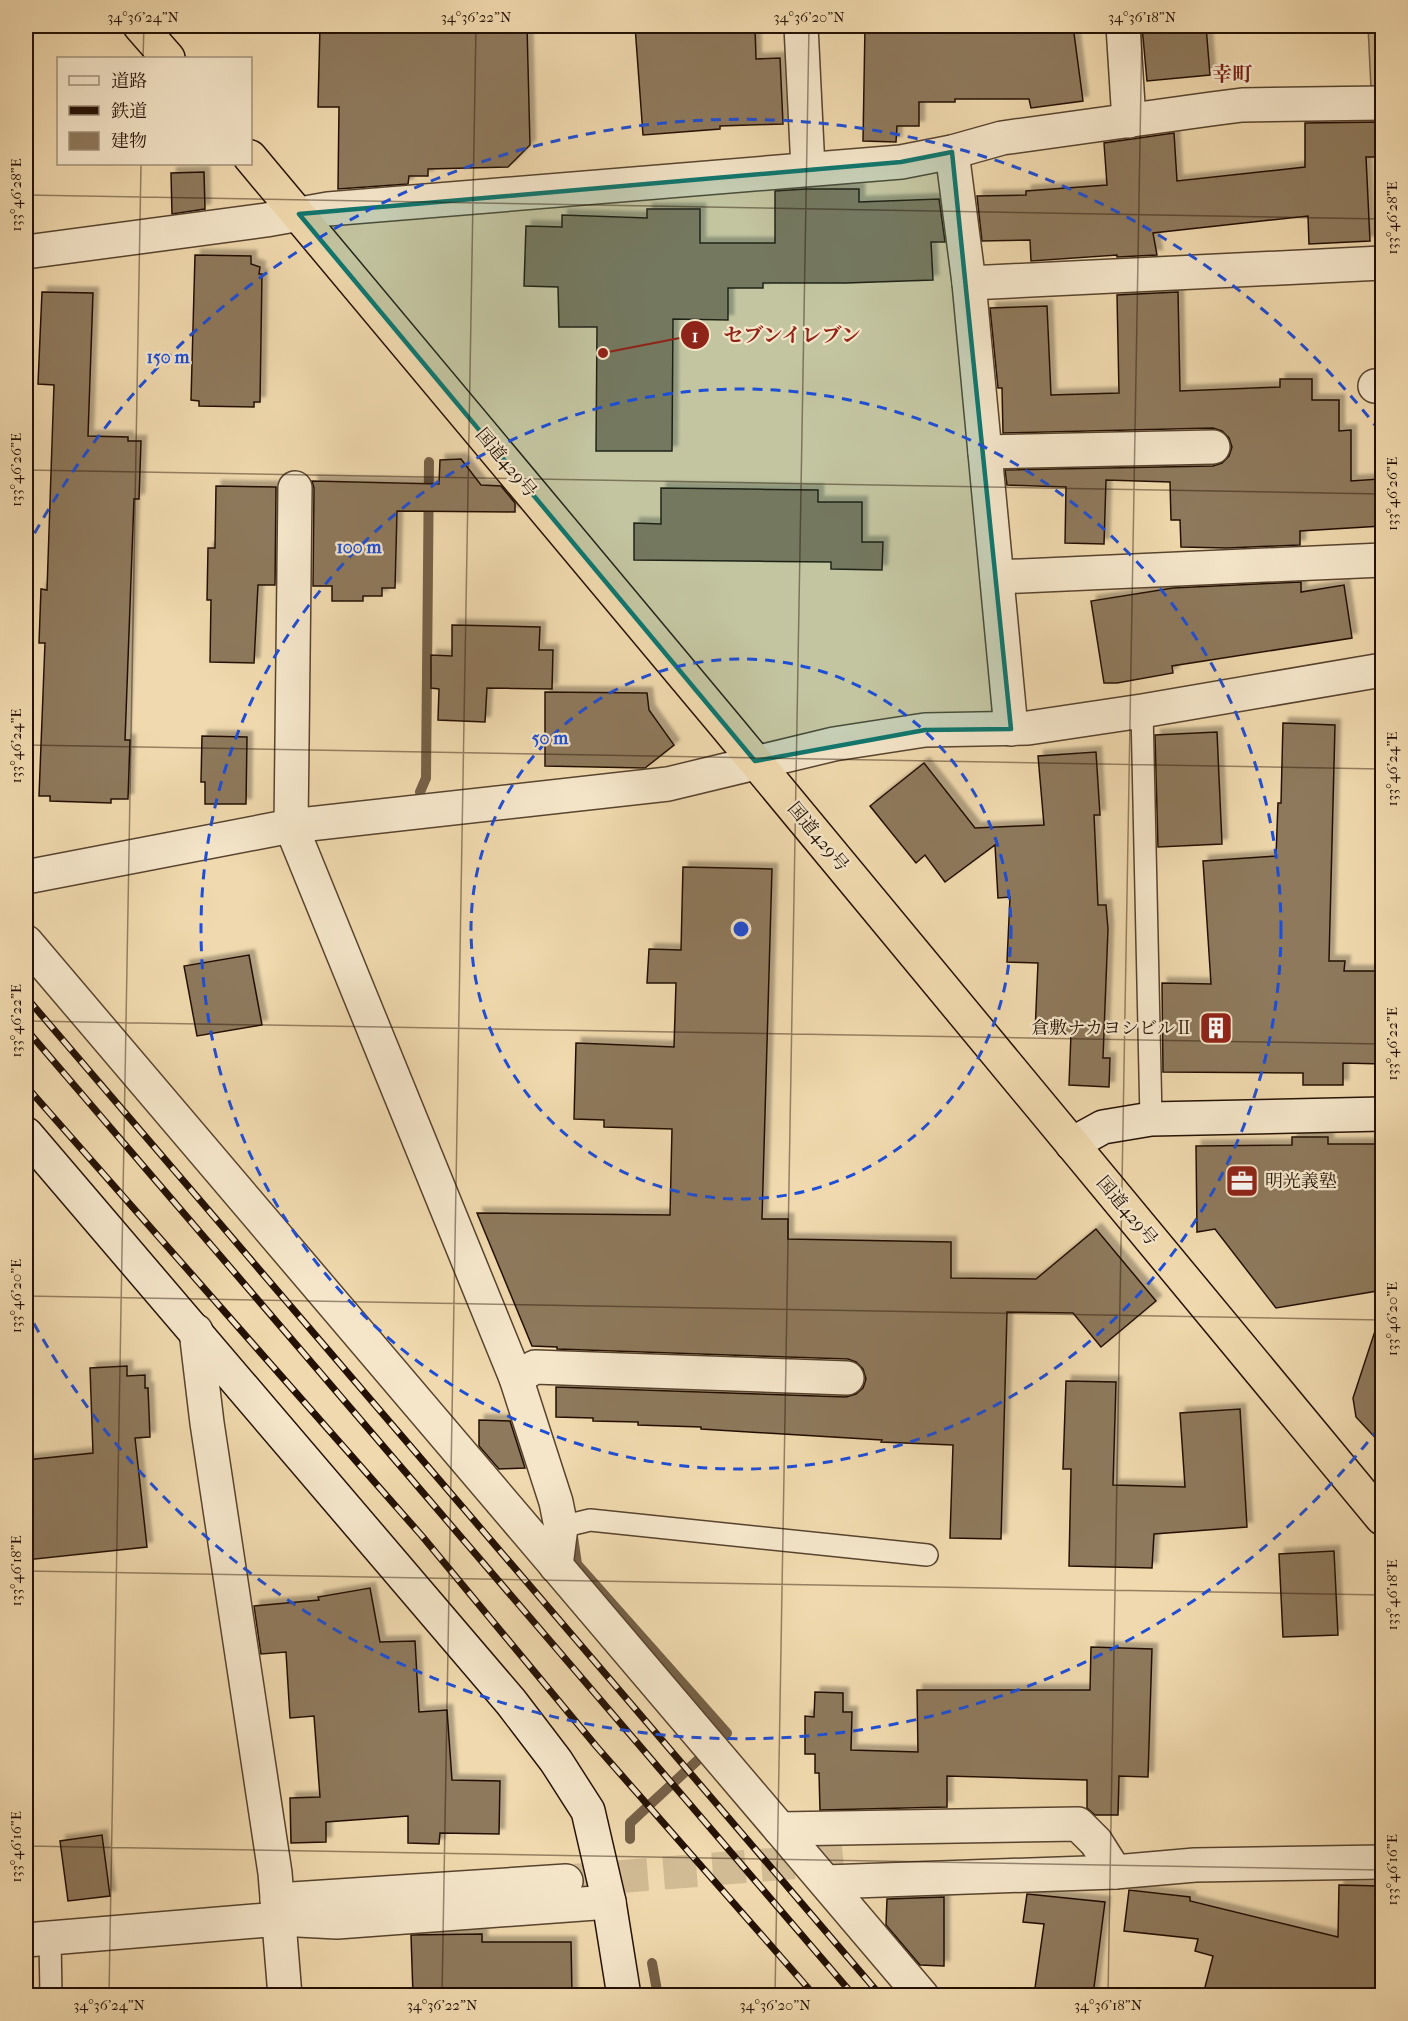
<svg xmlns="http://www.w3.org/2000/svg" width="1408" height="2021" font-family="'IM FELL French Canon','Noto Serif JP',serif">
<defs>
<filter id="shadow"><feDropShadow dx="5.5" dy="-5.5" stdDeviation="1.5" flood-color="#0004"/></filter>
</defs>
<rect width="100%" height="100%" fill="#f0d9ae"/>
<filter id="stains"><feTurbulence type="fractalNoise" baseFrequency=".00333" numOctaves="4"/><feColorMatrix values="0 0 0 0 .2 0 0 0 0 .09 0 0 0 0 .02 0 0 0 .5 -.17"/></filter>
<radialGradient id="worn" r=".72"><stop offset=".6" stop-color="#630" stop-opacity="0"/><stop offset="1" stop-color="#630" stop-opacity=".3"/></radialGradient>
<polygon fill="#cdb791" stroke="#78644a" stroke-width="1.5" points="1368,26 1382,26 1382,87 1371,88"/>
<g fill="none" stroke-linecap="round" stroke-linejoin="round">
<g stroke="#756047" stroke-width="10">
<polyline points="195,26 196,29"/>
<polyline points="420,792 426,778 429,462"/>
<polyline points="573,1537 577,1564 727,1733 630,1823 630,1839"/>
<polyline points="652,1963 658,1996"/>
</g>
</g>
<g fill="#8e795c" stroke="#241104" stroke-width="1.5" filter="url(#shadow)">
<polygon points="320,26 527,26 530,145 508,167 428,169 428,176 409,176 408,184 338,189 339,107 318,107"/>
<polygon points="635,26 755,26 756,59 780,58 783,124 720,126 720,129 643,135"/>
<polygon points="865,26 1073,26 1083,101 1031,108 1029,99 955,99 955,102 919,102 919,126 897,126 896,142 863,141"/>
<polygon points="1142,26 1206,26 1210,75 1147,81"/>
<polygon points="1383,122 1383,157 1366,157 1370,241 1309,244 1308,216 1153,233 1157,255 1117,257 1117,255 1031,261 1030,240 982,241 977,196 1026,195 1026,191 1107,185 1104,143 1174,133 1177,181 1305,167 1305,123"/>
<polygon points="204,172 205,209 172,214 171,173"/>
<polygon points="806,189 859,189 859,202 939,199 945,242 931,242 933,280 846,283 763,283 763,288 728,288 728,320 673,319 672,451 596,451 597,327 559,327 558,287 524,286 526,226 562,227 562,215 647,218 647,209 700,209 700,243 775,243 775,191"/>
<polygon points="195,255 251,256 251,264 260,267 259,274 262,274 260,402 254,402 254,407 199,406 199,401 191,400"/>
<polygon points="42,292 93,293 88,436 128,437 128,441 141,441 139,499 134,499 125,740 130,740 128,799 111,799 111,803 50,801 50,796 39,796 45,643 39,643 41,589 47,590 54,385 38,384"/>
<polygon points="1178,292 1180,391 1280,387 1280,379 1312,379 1312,400 1339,400 1339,431 1351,430 1351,481 1379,479 1382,526 1300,531 1300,545 1227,548 1181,547 1180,520 1171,520 1170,482 1106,480 1104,544 1065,543 1066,487 1007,485 1005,470 1213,466 1222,463 1229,456 1232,447 1229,438 1222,431 1213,428 1003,433 1002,388 998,388 990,308 1047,306 1051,395 1119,393 1117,295"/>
<polygon points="461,459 481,485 501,486 515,503 515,512 397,511 395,588 382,588 382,596 363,596 363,601 332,601 332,586 313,586 314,488 312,481 439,484 440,460"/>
<polygon points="216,486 276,487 275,585 258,585 254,663 210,662 211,600 207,600 208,548 215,548"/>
<polygon points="661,488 818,490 818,502 862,502 862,542 883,542 882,570 831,569 831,562 634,560 634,523 661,524"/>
<polygon points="1301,582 1301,592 1344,585 1352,638 1172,666 1173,673 1117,683 1104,683 1091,601 1173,588"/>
<polygon points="452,625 540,627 539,650 553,650 552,689 487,688 485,722 438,720 439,689 431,688 431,655 452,656"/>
<polygon points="545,692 647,693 649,710 674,745 645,768 545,766"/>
<polygon points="1283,723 1335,725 1329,961 1345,961 1344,971 1383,971 1383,1064 1343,1063 1343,1085 1303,1085 1303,1073 1163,1072 1162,983 1211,984 1203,861 1276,856 1278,803 1281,803"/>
<polygon points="1217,732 1222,844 1158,847 1155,735"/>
<polygon points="202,736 247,737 246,804 205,804 205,782 201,782"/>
<polygon points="1096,752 1100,815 1094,815 1098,905 1106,905 1108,929 1103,1058 1110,1058 1109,1087 1069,1085 1071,1034 1035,1033 1038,963 1007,962 1010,897 998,898 995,845 945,882 925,855 916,863 870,806 924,763 975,828 1044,825 1038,756"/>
<polygon points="683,867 772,869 762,1219 788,1219 788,1239 951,1242 951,1278 1036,1279 1096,1229 1156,1301 1101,1347 1073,1313 1007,1312 1001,1539 950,1538 953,1445 881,1442 882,1440 701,1429 701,1427 638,1425 638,1422 593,1421 593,1418 556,1417 556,1387 846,1397 856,1394 863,1388 866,1379 863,1369 856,1362 848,1359 557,1349 557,1347 532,1346 477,1213 670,1215 672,1129 604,1127 604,1120 574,1119 576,1043 674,1047 676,983 647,983 649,949 681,950"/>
<polygon points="249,955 262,1025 197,1036 184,966"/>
<polygon points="1292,1137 1328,1137 1328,1144 1383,1144 1383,1290 1276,1308 1215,1229 1197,1232 1196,1146 1292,1145"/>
<polygon points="1377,1325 1383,1325 1383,1446 1356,1417 1353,1398"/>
<polygon points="127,1366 127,1376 145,1375 145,1388 148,1388 150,1437 135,1438 147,1547 26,1560 26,1460 93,1453 90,1368"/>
<polygon points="1066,1381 1116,1382 1113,1485 1185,1487 1180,1413 1240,1409 1247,1527 1154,1534 1152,1568 1069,1566 1071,1469 1063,1469"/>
<polygon points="479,1420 510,1421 525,1468 499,1469 479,1446"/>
<polygon points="1334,1551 1338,1635 1283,1637 1279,1554"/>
<polygon points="370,1588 380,1642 415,1641 419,1712 447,1710 452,1780 500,1781 499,1834 440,1833 439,1844 408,1843 408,1816 326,1822 326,1842 291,1843 290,1798 320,1797 314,1716 290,1718 286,1652 261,1654 254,1606 319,1600 318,1597"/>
<polygon points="1091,1647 1152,1649 1148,1777 1119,1776 1118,1815 1095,1815 1087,1808 1087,1780 947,1776 947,1807 820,1810 819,1773 815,1773 815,1754 805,1754 805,1716 814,1717 815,1692 843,1693 843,1712 852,1712 851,1750 918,1752 917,1690 1090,1690"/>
<polygon points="102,1835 110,1896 68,1901 60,1841"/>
<polygon points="1339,1885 1379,1886 1377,1968 1383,1968 1383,1995 1203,1995 1213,1956 1195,1951 1198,1939 1124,1931 1129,1890 1190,1897 1190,1901 1338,1937"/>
<polygon points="1027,1894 1105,1902 1093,1995 1034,1995 1044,1924 1023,1922"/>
<polygon points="944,1897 944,1966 920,1965 886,1925 887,1899"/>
<polygon points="482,1934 482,1942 571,1942 572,1995 413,1995 411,1935"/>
</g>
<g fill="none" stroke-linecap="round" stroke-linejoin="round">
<polyline stroke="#d1bb94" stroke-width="33" stroke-dasharray="33 16" stroke-linecap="butt" points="566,1881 851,1858"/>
<defs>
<g id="lane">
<polyline points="1142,711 1151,1119"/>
<polyline points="561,1527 590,1520 927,1555"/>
<polyline points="50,1938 51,1996"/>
</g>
<g id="street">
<polyline points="801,26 808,169"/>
<polyline points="1123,26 1129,121"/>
<polyline points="952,152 969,283 1011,729"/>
<polyline points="26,252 266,220 328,209 901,162 952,152 1002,138 1211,109 1242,105 1382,103"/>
<polyline points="969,283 1382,263"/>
<polyline points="1375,386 1382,386"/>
<polyline points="985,452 1213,447"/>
<polyline points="295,488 291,826 516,1378 556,1502 561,1527 556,1566"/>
<polyline points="997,577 1382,560"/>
<polyline points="26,877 291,826 668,784 834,744 925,730 1028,728 1142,711 1382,670"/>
<polyline points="26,942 922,1996"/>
<polyline points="196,1331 207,1423 275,1873 285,1996"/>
<polyline points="516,1378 535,1367 847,1378"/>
<polyline points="780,1829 1078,1824 1096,1842 1115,1872"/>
<polyline points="826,1882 1115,1872 1195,1865 1382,1862"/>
<polyline points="277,1900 566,1881"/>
<polyline points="26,1940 279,1919 337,1922 609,1902"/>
</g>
<g id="secondary">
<polyline points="26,1134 511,1702 556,1761 588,1811 609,1902 624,1996"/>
<polyline points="1072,1144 1103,1127 1151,1119 1382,1114"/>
</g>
<g id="highway">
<polyline points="140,26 168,58"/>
<polyline points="250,157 726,726 1382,1518"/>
</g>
</defs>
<use href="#lane" stroke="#57432e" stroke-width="24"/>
<use href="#street" stroke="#57432e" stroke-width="36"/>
<use href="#secondary" stroke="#241104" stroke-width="36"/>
<use href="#highway" stroke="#241104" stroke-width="36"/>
<use href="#lane" stroke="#f5e6ca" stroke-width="21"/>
<use href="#street" stroke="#f5e6ca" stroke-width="33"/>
<use href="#secondary" stroke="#f5e6ca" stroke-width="33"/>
<use href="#highway" stroke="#f0d9ae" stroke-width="33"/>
<defs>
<g id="rail">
<polyline points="26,997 881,1996"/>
<polyline points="26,1029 854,1996"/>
<polyline points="26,1086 422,1536 596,1746 815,1996"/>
</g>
</defs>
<use href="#rail" stroke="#241104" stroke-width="7"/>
<use href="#rail" stroke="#f5e6ca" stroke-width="4.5" stroke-dasharray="14" stroke-linecap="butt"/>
</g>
<path fill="#0f766e" fill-opacity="0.2" stroke="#0f766e" stroke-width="4.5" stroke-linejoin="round" d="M952 152 1011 729 925 730 755 761 299 214 901 162Z"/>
<path fill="none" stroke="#241104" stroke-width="1.5" stroke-opacity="0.45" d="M143 58 144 26M26 195 1382 219M26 470 1382 494M26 745 1382 769M26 1021 1382 1044M26 1296 1382 1320M26 1571 1382 1595M26 1846 1382 1870M109 1996 141 164M442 1996 476 26M775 1996 809 26M1108 1996 1142 26"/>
<g fill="none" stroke="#1d4ed8" stroke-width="3" stroke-dasharray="10 8">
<circle cx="741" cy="929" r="270"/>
<circle cx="741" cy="929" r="540"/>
<path d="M1379 1428A810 810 0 0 1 26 1309M26 549A810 810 0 0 1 1379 430"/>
</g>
<defs>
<symbol id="building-square" viewBox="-11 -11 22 22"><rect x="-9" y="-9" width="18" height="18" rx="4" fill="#8f2418" stroke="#f5e6ca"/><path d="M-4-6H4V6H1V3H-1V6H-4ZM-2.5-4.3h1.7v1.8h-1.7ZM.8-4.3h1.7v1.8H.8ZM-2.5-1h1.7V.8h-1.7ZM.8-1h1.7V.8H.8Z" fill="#fff"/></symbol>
<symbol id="office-square" viewBox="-11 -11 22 22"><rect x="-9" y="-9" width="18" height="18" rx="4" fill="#8f2418" stroke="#f5e6ca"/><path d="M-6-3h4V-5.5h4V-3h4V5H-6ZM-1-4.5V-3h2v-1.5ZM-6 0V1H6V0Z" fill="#fff"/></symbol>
</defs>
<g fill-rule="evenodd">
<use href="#building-square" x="1197" y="1009" width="38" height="38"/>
<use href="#office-square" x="1223" y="1162" width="38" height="38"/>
</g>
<g text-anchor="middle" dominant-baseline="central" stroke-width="4.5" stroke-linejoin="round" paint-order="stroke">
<g font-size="18" fill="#241104" stroke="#f5e6ca">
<text transform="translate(506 463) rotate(50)">国道429号</text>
<text transform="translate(818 837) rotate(50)">国道429号</text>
<text transform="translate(1127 1211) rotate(50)">国道429号</text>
</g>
<g font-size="18" fill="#241104" stroke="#f5e6ca" text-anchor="end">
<text x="1193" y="1028">倉敷ナカヨシビルⅡ</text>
<text x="1265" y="1181" text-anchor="start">明光義塾</text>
</g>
<g font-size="20" font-weight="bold" fill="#7a1f14" stroke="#f5e6ca">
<text x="1232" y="74">幸町</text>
</g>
</g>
<circle cx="741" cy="929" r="9" fill="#1d4ed8" stroke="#f5e6ca" stroke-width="3"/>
<g font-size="18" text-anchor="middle" font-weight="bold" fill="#1d4ed8" stroke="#f5e6ca" stroke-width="4.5" stroke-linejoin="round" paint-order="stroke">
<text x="168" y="363">150 m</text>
<text x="359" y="553">100 m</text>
<text x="550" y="744">50 m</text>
</g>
<path fill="none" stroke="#8f2418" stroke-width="2" d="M603 353L695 335"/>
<g fill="#8f2418" stroke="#f5e6ca" stroke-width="2">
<circle cx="603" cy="353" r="6"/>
<circle cx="695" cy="335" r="15"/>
</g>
<g font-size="18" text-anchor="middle" font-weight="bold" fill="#fff">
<text x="695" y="342">1</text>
</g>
<g font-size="20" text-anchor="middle" font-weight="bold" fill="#8f2418" stroke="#f5e6ca" stroke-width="4.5" stroke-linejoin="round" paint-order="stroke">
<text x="792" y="342">セブンイレブン</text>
</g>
<rect width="1408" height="2021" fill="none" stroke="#f0d9ae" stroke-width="66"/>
<rect x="57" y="57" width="195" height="108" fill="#f5e6ca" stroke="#a1917b" stroke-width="1.5"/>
<rect x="69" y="76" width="30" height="9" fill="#f5e6ca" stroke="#a1917b" stroke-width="1.5"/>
<text x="111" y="87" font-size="18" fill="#241104">道路</text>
<rect x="69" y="106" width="30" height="9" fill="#241104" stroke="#a1917b" stroke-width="1.5"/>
<text x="111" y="117" font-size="18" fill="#241104">鉄道</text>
<rect x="69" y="132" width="30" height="18" fill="#8e795c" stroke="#a1917b" stroke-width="1.5"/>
<text x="111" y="147" font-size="18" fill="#241104">建物</text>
<rect x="33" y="33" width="1342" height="1955" fill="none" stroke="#241104" stroke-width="2"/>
<g font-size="15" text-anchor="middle" fill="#241104">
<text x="143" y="22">34°36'24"N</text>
<text x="476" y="22">34°36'22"N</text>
<text x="809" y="22">34°36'20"N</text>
<text x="1142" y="22">34°36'18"N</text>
<text transform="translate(16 195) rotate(-90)" y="5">133°46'28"E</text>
<text transform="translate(1392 218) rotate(-90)" y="5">133°46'28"E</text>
<text transform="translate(16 470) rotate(-90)" y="5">133°46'26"E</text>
<text transform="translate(1392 494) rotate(-90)" y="5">133°46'26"E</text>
<text transform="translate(16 746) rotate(-90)" y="5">133°46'24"E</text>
<text transform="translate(1392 769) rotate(-90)" y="5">133°46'24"E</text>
<text transform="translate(16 1021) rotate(-90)" y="5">133°46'22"E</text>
<text transform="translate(1392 1044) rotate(-90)" y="5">133°46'22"E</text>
<text transform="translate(16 1296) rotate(-90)" y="5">133°46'20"E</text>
<text transform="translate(1392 1319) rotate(-90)" y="5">133°46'20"E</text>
<text transform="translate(16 1571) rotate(-90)" y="5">133°46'18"E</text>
<text transform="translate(1392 1595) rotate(-90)" y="5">133°46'18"E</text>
<text transform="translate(16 1847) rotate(-90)" y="5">133°46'16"E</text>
<text transform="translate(1392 1870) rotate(-90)" y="5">133°46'16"E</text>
<text x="109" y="2010">34°36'24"N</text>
<text x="442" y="2010">34°36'22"N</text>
<text x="775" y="2010">34°36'20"N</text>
<text x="1108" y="2010">34°36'18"N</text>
</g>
<rect width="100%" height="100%" filter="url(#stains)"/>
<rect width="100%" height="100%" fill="url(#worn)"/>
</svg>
